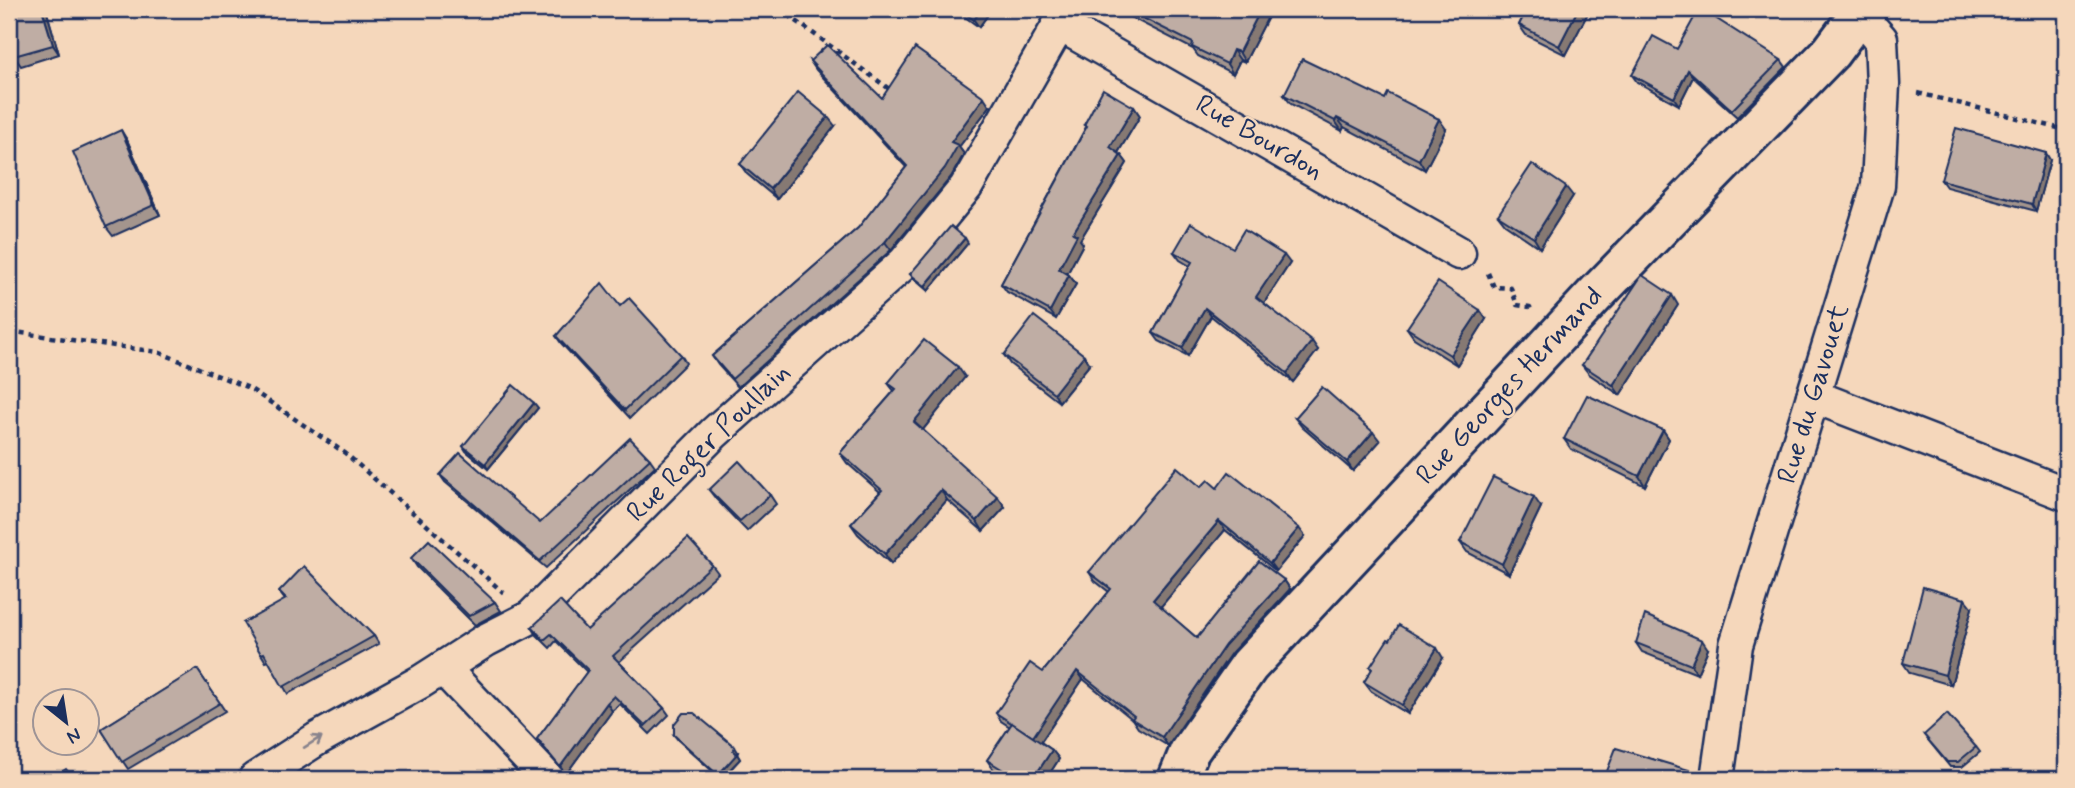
<svg xmlns="http://www.w3.org/2000/svg" width="2075" height="788" font-family="Mynerve,sans-serif">
<rect width="100%" height="100%" fill="#f5d7bb"/>
<filter id="ink" filterUnits="userSpaceOnUse"><feTurbulence type="fractalNoise" baseFrequency=".0143" numOctaves="2"/><feDisplacementMap in="SourceGraphic" scale="14" xChannelSelector="R" yChannelSelector="G"/><feConvolveMatrix kernelMatrix="1 2 1 2 8 2 1 2 1" color-interpolation-filters="sRGB"/></filter>
<g filter="url(#ink)">
<g fill="none" stroke-linecap="round" stroke-linejoin="round">
<defs>
<g id="street">
<polyline points="1059,24 1459,253"/>
<polyline points="1813,396 2066,494"/>
<polyline points="443,668 548,779"/>
<polyline points="255,779 317,739 422,681 486,640 531,617 714,433 904,263 966,187 1068,9"/>
<polyline points="1717,779 1736,645 1878,186 1883,84 1881,39 1859,14"/>
</g>
<polyline id="secondary" points="1178,779 1189,752 1249,666 1594,296 1831,52 1863,9"/>
</defs>
<use href="#street" stroke="#1b2f5e" stroke-width="37"/>
<use href="#secondary" stroke="#1b2f5e" stroke-width="44"/>
<g stroke="#1b2f5e" stroke-width="4.5" stroke-dasharray="5 5" stroke-linecap="butt">
<polyline points="780,9 892,91"/>
<polyline points="1918,93 2066,130"/>
<polyline points="1488,273 1494,287 1511,288 1517,305 1530,307 1531,310"/>
<polyline points="9,319 15,332 158,352 249,388 345,453 504,593"/>
<polyline points="9,359 15,332"/>
</g>
<use href="#street" stroke="#f5d7bb" stroke-width="32"/>
<use href="#secondary" stroke="#f5d7bb" stroke-width="38"/>
</g>
<g fill="#a4958d" stroke="#1b2f5e" stroke-width="2">
<polygon points="46,9 59,54 21,66 14,56"/>
<polygon points="954,9 992,9 979,27"/>
<polygon points="1124,9 1272,9 1245,62 1240,60 1233,74 1198,56 1193,49 1130,17"/>
<polygon points="1527,9 1590,9 1566,55 1526,35 1519,25"/>
<polygon points="1677,49 1781,60 1786,67 1737,117 1693,77 1679,105 1637,82 1632,75"/>
<polygon points="810,61 882,98 990,106 959,147 964,154 951,177 891,250 738,387 718,365 712,356 858,228 906,167 816,70"/>
<polygon points="1284,95 1446,129 1425,170 1344,127 1342,131 1291,104"/>
<polygon points="1134,107 1140,116 1118,153 1121,155 1127,163 1080,240 1083,244 1067,274 1069,275 1076,284 1056,319 1007,292 1001,284 1086,127 1084,125"/>
<polygon points="835,126 777,199 747,174 740,164"/>
<polygon points="127,140 160,215 113,236 106,227"/>
<polygon points="2050,160 2036,211 1946,187 1941,180"/>
<polygon points="1573,196 1540,248 1505,224 1498,215"/>
<polygon points="968,243 928,291 914,279 910,274"/>
<polygon points="1233,248 1290,263 1264,303 1318,350 1293,382 1211,316 1188,356 1159,341 1153,333 1190,266 1180,260 1174,252"/>
<polygon points="1678,305 1620,395 1589,374 1582,365"/>
<polygon points="620,306 681,355 686,363 630,418 561,343 556,336"/>
<polygon points="1486,319 1457,365 1414,338 1407,328"/>
<polygon points="1004,355 1090,364 1059,402 1010,364"/>
<polygon points="965,377 923,430 1005,507 983,531 947,500 891,564 858,534 851,524 880,492 847,463 840,453 894,391 888,383"/>
<polygon points="534,403 538,408 488,469 466,451 463,446"/>
<polygon points="1295,418 1380,441 1353,471 1302,427"/>
<polygon points="1663,430 1669,439 1645,486 1571,449 1564,439"/>
<polygon points="650,459 655,466 546,568 445,482 440,475 540,523"/>
<polygon points="1201,487 1217,488 1305,536 1276,571 1225,530 1160,607 1197,638 1284,580 1290,589 1231,653 1168,746 1138,728 1132,719 1083,679 1041,742 1052,750 1059,759 1046,779 1010,779 994,770 987,760 1010,727 1001,721 996,713 1043,672 1109,592 1095,581 1089,572"/>
<polygon points="709,490 770,495 776,504 747,531 716,499"/>
<polygon points="1541,507 1509,574 1467,552 1460,542"/>
<polygon points="411,558 495,602 501,611 475,625 417,567"/>
<polygon points="712,565 718,573 619,662 664,708 669,715 650,734 620,704 612,711 566,774 537,739 587,672 556,641 550,648 537,635 532,627 587,630"/>
<polygon points="279,592 374,636 379,644 288,694 269,661 266,662 261,654 285,600"/>
<polygon points="1972,608 1951,685 1910,673 1903,663"/>
<polygon points="1636,643 1708,649 1697,674 1642,652"/>
<polygon points="1443,658 1408,714 1371,691 1364,682 1372,670 1370,667"/>
<polygon points="197,669 225,711 128,769 101,729"/>
<polygon points="674,735 738,752 737,754 740,759 722,779 721,779 678,740"/>
<polygon points="1924,735 1976,747 1980,752 1962,767 1950,767"/>
</g>
<g fill="#867973" stroke="#1b2f5e" stroke-width="2">
<polygon points="42,9 46,9 59,54 53,45"/>
<polygon points="981,9 992,9 979,27 974,20"/>
<polygon points="1261,9 1272,9 1245,62 1239,52"/>
<polygon points="1578,9 1590,9 1566,55 1559,46"/>
<polygon points="1233,50 1240,60 1233,74 1227,64"/>
<polygon points="1688,70 1693,77 1679,105 1674,98"/>
<polygon points="984,97 990,106 959,147 964,154 951,177 891,250 885,242 951,142"/>
<polygon points="1134,107 1140,116 1116,156 1110,147"/>
<polygon points="828,117 835,126 777,199 770,189"/>
<polygon points="1337,118 1344,127 1342,131 1335,121"/>
<polygon points="1439,119 1446,129 1425,170 1419,160"/>
<polygon points="121,130 127,140 160,215 154,205"/>
<polygon points="2046,153 2050,160 2036,211 2032,204"/>
<polygon points="1121,155 1127,163 1080,240 1083,244 1065,278 1059,269 1073,233"/>
<polygon points="1566,187 1573,196 1540,248 1534,238"/>
<polygon points="965,238 968,243 928,291 925,286"/>
<polygon points="1284,255 1290,263 1262,306 1256,297"/>
<polygon points="1069,275 1076,284 1056,319 1050,311"/>
<polygon points="1672,295 1678,305 1620,395 1613,385"/>
<polygon points="1205,308 1211,316 1188,356 1182,348"/>
<polygon points="1480,310 1486,319 1457,365 1450,355"/>
<polygon points="1312,341 1318,350 1293,382 1287,373"/>
<polygon points="1084,355 1090,364 1059,402 1054,393"/>
<polygon points="958,367 965,377 921,432 914,422"/>
<polygon points="534,403 538,408 488,469 485,464"/>
<polygon points="1663,430 1669,439 1645,486 1639,476"/>
<polygon points="1373,432 1380,441 1353,471 1347,462"/>
<polygon points="941,490 947,500 891,564 885,554"/>
<polygon points="998,497 1005,507 983,531 977,521"/>
<polygon points="1534,497 1541,507 1509,574 1502,564"/>
<polygon points="1219,521 1225,530 1159,609 1153,600"/>
<polygon points="1299,528 1305,536 1276,571 1270,563"/>
<polygon points="1284,580 1290,589 1231,653 1168,746 1162,737 1225,645"/>
<polygon points="1965,599 1972,608 1951,685 1945,675"/>
<polygon points="1702,640 1708,649 1697,674 1691,665"/>
<polygon points="1437,648 1443,658 1408,714 1402,705"/>
<polygon points="1077,671 1083,679 1038,746 1032,737"/>
<polygon points="607,703 612,711 566,774 560,767"/>
<polygon points="735,747 738,752 737,754 740,759 721,779 718,775"/>
<polygon points="1052,750 1059,759 1046,779 1033,779"/>
<polygon points="1692,771 1698,779 1691,779"/>
</g>
<g fill="#bfada4" stroke="#1b2f5e" stroke-width="2">
<polygon points="9,9 42,9 53,45 14,56 9,37"/>
<polygon points="959,9 981,9 974,20"/>
<polygon points="1125,9 1261,9 1239,52 1233,50 1227,64 1192,47 1193,43"/>
<polygon points="1527,9 1578,9 1559,46 1519,25"/>
<polygon points="1699,9 1701,9 1781,60 1732,110 1688,70 1674,98 1632,75 1653,36 1677,49"/>
<polygon points="827,45 882,98 915,48 984,97 951,142 958,145 945,168 885,242 732,379 712,356 858,228 907,166 810,61"/>
<polygon points="1302,59 1385,99 1388,93 1439,119 1419,160 1337,118 1335,121 1284,95"/>
<polygon points="1103,89 1134,107 1110,147 1121,155 1073,233 1077,235 1059,269 1069,275 1050,311 1001,284 1087,126 1084,125"/>
<polygon points="798,92 828,117 770,189 740,164"/>
<polygon points="1956,128 2046,153 2032,204 1941,180"/>
<polygon points="121,130 154,205 106,227 73,152"/>
<polygon points="1532,164 1566,187 1534,238 1498,215"/>
<polygon points="1191,223 1233,248 1244,230 1284,255 1256,297 1312,341 1287,373 1205,308 1182,348 1153,333 1192,262 1174,252"/>
<polygon points="951,226 965,238 925,286 910,274"/>
<polygon points="1642,275 1672,295 1613,385 1582,365"/>
<polygon points="1438,282 1480,310 1450,355 1407,328"/>
<polygon points="602,283 620,306 629,298 681,355 625,410 556,336"/>
<polygon points="1034,316 1084,355 1054,393 1004,355"/>
<polygon points="924,340 958,367 914,422 998,497 977,521 941,490 885,554 851,524 882,490 840,453 896,389 888,383"/>
<polygon points="513,385 534,403 485,464 463,446"/>
<polygon points="1322,387 1373,432 1347,462 1295,418"/>
<polygon points="1587,395 1663,430 1639,476 1564,439"/>
<polygon points="630,438 650,459 540,561 440,475 460,453 540,523"/>
<polygon points="739,461 770,495 740,521 709,490"/>
<polygon points="1177,467 1201,487 1208,480 1217,488 1229,472 1299,528 1270,563 1219,521 1153,600 1197,638 1259,561 1284,580 1225,645 1162,737 1132,719 1134,716 1077,671 1033,737 996,713 1030,663 1043,672 1111,589 1089,572"/>
<polygon points="1493,477 1534,497 1502,564 1460,542"/>
<polygon points="688,538 712,565 613,656 664,708 645,726 614,696 607,703 560,767 537,739 588,670 551,634 544,640 532,627 560,601 587,630"/>
<polygon points="429,540 495,602 469,616 411,558"/>
<polygon points="304,566 374,636 283,687 264,653 261,654 243,623 286,599 279,592"/>
<polygon points="1923,587 1965,599 1945,675 1903,663"/>
<polygon points="1645,615 1702,640 1691,665 1636,643"/>
<polygon points="1399,625 1437,648 1402,705 1364,682 1372,669 1370,667 1388,639 1390,640"/>
<polygon points="197,669 220,703 122,762 101,729"/>
<polygon points="683,713 694,713 735,747 733,750 737,754 718,775 674,735 674,724"/>
<polygon points="1947,714 1976,747 1958,762 1947,762 1924,735"/>
<polygon points="1012,723 1052,750 1033,779 1018,779 987,760"/>
<polygon points="1616,748 1692,771 1691,779 1604,779"/>
<polygon points="66,769 74,779 51,779"/>
<polygon points="517,772 524,779 511,779"/>
</g>
<defs><path id="oneway-shaft" d="M-6 0H5M1.5-3L5.5 0L1.5 3" fill="none" stroke-width="1.6" stroke-linecap="round" stroke-linejoin="round" transform="scale(1.75)"/></defs>
<use stroke="#88838c" href="#oneway-shaft" transform="translate(313 742) rotate(-32)"/>
</g>
<g text-anchor="middle" dominant-baseline="central" stroke-width="5" stroke-linejoin="round" paint-order="stroke">
<g font-size="28" fill="#1b2f5e" stroke="#f5d7bb">
<text transform="translate(1259 138) rotate(30)">Rue Bourdon</text>
<text transform="translate(1510 386) rotate(-47)">Rue Georges Hermand</text>
<text transform="translate(1814 394) rotate(-73)">Rue du Gavouet</text>
<text transform="translate(709 443) rotate(-44)">Rue Roger Poullain</text>
</g>
</g>
<rect width="2075" height="788" fill="none" stroke="#f5d7bb" stroke-width="35"/>
<rect x="18" y="18" width="2040" height="753" fill="none" stroke="#1b2f5e" stroke-width="2.5" filter="url(#ink)"/>
<g transform="translate(66 722) rotate(150)"><circle r="33" fill="#f5d7bb" stroke="#9e9496" stroke-width="2"/>
<path d="M0-5L12 26L0 18L-12 26Z" fill="#1b2f5e"/>
<text y="-10" font-size="19" font-weight="bold" text-anchor="middle" fill="#1b2f5e">N</text>
</g>
</svg>
